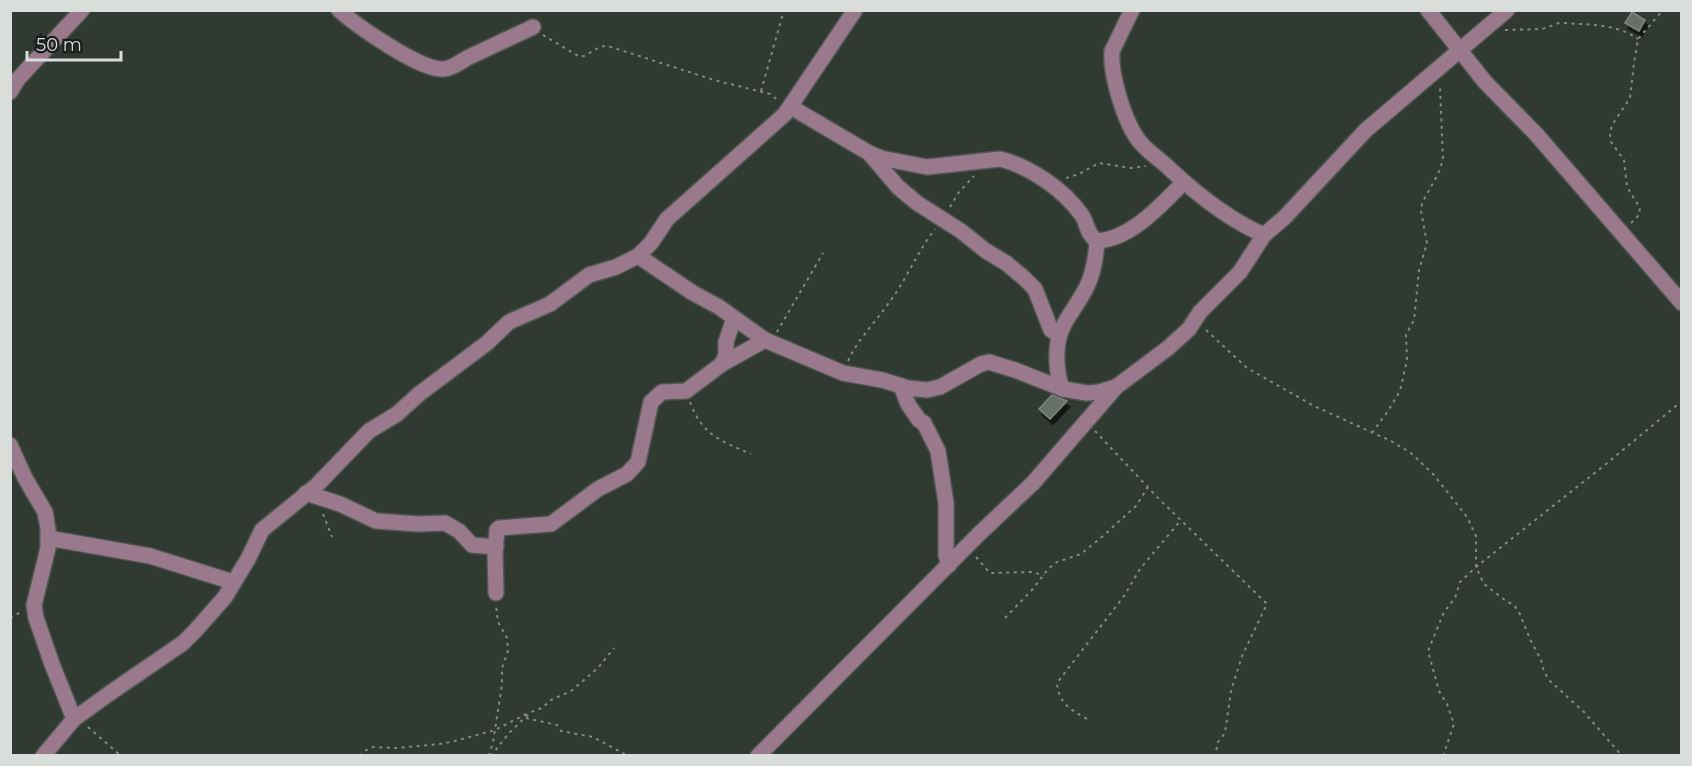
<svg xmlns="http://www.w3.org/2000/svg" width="1692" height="766" font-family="Montserrat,sans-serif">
<defs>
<filter id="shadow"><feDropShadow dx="3" dy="5.5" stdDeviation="0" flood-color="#0009"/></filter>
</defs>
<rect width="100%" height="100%" fill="#303932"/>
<g fill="#666f67" stroke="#7b857d" stroke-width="1.5" filter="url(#shadow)">
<polygon points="1632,12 1645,20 1639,31 1625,23"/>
<polygon points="1052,395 1067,401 1050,419 1039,409"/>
</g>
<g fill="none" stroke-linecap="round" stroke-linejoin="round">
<defs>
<g id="minor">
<path d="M339 10C357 26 421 71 444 69 454 68 461 61 469 57 490 47 512 37 533 27"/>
<path d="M1132 10 1112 51C1110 75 1125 124 1140 142 1149 153 1161 160 1171 170 1199 196 1229 220 1264 235"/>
<polyline points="1428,10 1485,82 1536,134 1682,303"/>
<polyline points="10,92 18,79 82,10"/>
<path d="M791 107 869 153 881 158 927 167 1000 159C1029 166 1063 189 1081 214 1088 223 1086 234 1097 241 1131 239 1160 206 1183 183"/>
<polyline points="869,153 898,187 917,203 961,231 986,251 1006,263 1024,278 1035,289 1051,330 1058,335"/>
<polyline points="638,256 693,293 719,307 765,340 843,373 882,380 908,388 927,390 940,387 981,364 989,362 1015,370 1063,389 1087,393 1099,392 1116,387"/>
<polyline points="722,364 726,355 726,342 734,318"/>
<polyline points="901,386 908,404 919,420 924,423 938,451 946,503 946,555 949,565"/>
<path d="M1063 389C1058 380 1058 373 1057 362 1055 324 1072 317 1087 286 1094 272 1096 257 1097 241"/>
<polyline points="10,445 25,478 45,512 48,529 48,548 34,605 36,618 52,664 74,719"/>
<polyline points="306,493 340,504 376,521 419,524 445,523 459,531 472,545 496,547"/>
<polyline points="48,538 150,556 233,582"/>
<polyline points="496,593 495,552 497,530 499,528 551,524 598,489 627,474 638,462 651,402 662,392 686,391 722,364 765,340"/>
<polyline points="43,756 74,719 110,693 183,643 195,631 225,597 248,559 262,530 316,486 369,431 397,414 419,394 487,343 509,322 550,304 589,275 616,267 638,256 651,243 667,219 785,114 855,10"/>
<polyline points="758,756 979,534 1033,483 1116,387 1168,348 1189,329 1200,312 1240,272 1264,235 1284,218 1366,130 1507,10"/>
</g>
</defs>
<use href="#minor" stroke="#4e5750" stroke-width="18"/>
<g stroke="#838a84" stroke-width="2" stroke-dasharray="3 4.5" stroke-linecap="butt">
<path d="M1505 30 1542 29 1559 23H1565C1591 25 1617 24 1638 39"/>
<path d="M543 35 580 57C591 55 596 45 608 46L714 80 770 94 779 101"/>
<polyline points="761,91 784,10"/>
<polyline points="1066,178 1079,174 1099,163 1131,168 1146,166"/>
<polyline points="950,207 959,192 974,176"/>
<polyline points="1631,223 1639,215 1640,208 1627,187 1624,160 1611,142 1610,134 1612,125 1630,98 1634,63 1638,39 1663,10"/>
<polyline points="1206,330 1247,368 1314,406 1391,441 1411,453 1434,475 1467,517 1476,536 1476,567 1484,584 1506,601 1514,605 1519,612 1530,639 1541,660 1544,672 1550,681 1584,712 1622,756"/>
<polyline points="777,332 823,253"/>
<path d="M848 361C858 339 874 324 888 304 906 281 917 252 935 229"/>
<path d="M690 402C702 435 721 441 751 454"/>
<polyline points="1095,431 1157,497 1267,604 1242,656 1231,691 1225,733 1218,742 1215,756"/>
<polyline points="1372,433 1388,411 1400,391 1407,360 1406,335 1414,320 1419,270 1427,243 1421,211 1422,203 1438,174 1443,160 1440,86"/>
<polyline points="323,514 332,537"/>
<polyline points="976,557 990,573 1031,572 1044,575"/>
<polyline points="10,618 21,612"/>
<polyline points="1005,618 1032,590 1048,569 1057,562 1081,554 1103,536 1136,506 1148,487"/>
<polyline points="526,718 557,725 561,731 593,737 628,756"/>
<path d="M1087 719C1070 709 1059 704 1057 683L1124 596 1140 569 1181 520"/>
<polyline points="88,727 121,756"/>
<polyline points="360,756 364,751 373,747 397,748 440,744 455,741 495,730 530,712"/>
<polyline points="489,756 493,742 502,685 502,668 508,651 507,638 498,622 496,605"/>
<polyline points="491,756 509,733 531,712 542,708 551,700 571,691 598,668 614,648"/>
<polyline points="1443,756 1454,724 1447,704 1439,691 1428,651 1444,612 1455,598 1460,582 1476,567 1606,464 1682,401"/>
</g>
<use href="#minor" stroke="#9a798c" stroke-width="15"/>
</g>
<rect width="1692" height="766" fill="none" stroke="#d9deda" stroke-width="24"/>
<path d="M27 51v9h94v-9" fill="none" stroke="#d9deda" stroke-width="3"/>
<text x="36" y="51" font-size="18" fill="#d9deda" stroke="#1b1f1c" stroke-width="4.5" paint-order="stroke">50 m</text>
</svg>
